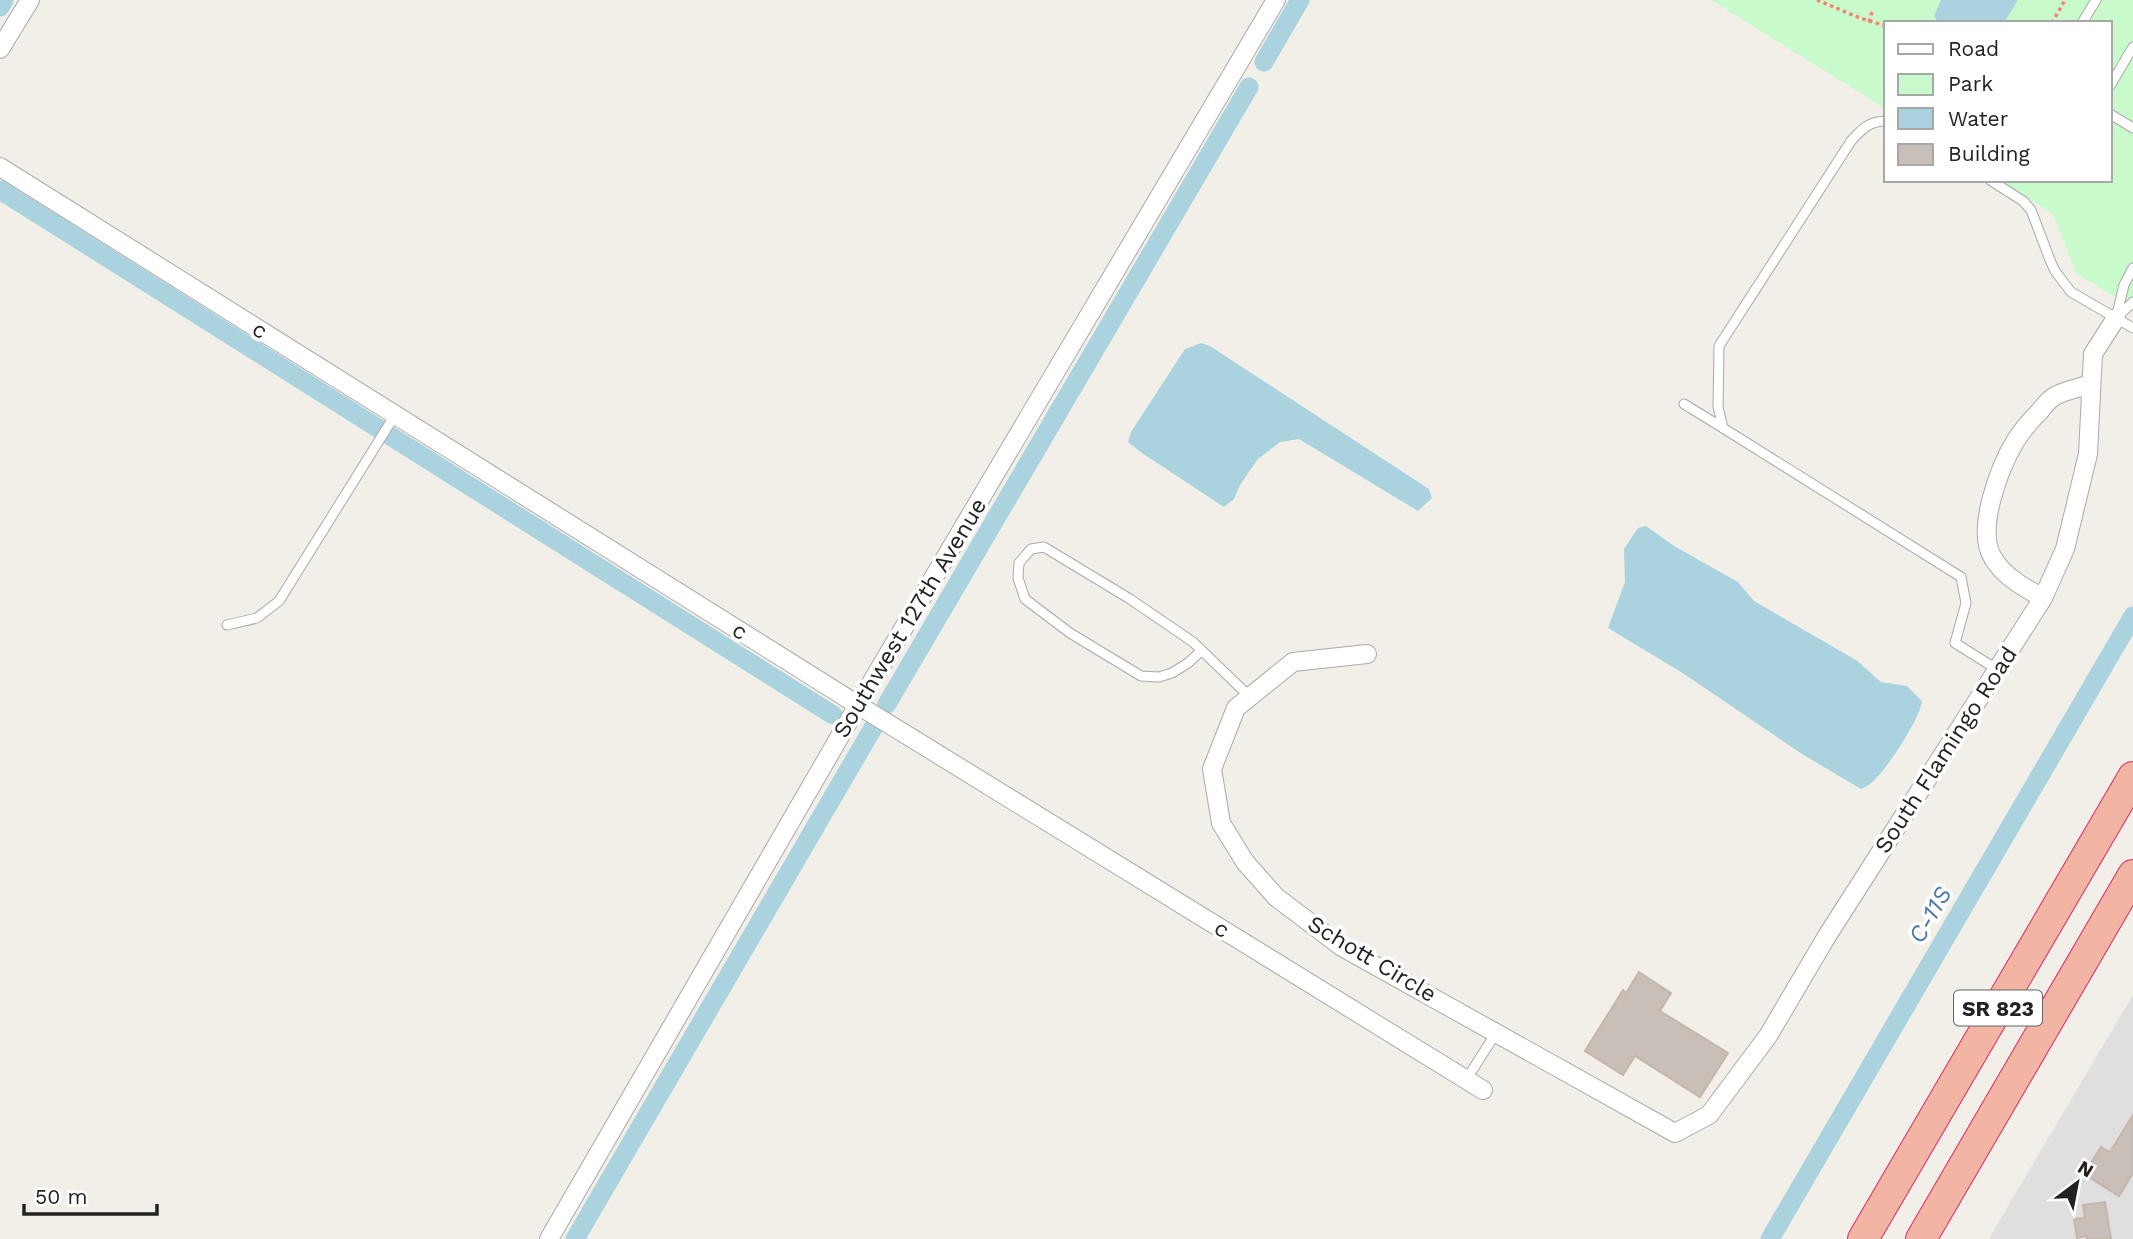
<svg xmlns="http://www.w3.org/2000/svg" width="2133" height="1239" font-family="'Work Sans',sans-serif">
<rect width="100%" height="100%" fill="#f2efe9"/>
<polygon fill="#e0dfdf" points="2133,995 2133,1239 1989,1239 1998,1223"/>
<polygon fill="#c8facc" points="1711,0 2133,0 2133,308 2076,273 2053,214 1999,180 2110,180 2110,23 1886,23 1886,109"/>
<g fill="#aad3df">
<polygon points="1941,0 2018,0 2004,23 1939,23 1934,16"/>
<polygon points="1201,343 1210,346 1429,489 1432,498 1418,511 1299,439 1280,442 1258,459 1240,485 1234,499 1224,507 1142,453 1128,442 1131,432 1185,349"/>
<path d="M1646 526 1674 546 1738 582 1754 601 1856 660 1881 682 1907 686 1922 701C1921 717 1885 773 1871 783 1868 786 1864 787 1861 789L1802 754 1681 672 1608 628 1625 582 1624 549 1638 528Z"/>
</g>
<g fill="none" stroke-linecap="round" stroke-linejoin="round">
<g stroke="#aad3df" stroke-width="19">
<polyline points="0,7 4,0"/>
<polyline points="1264,62 1300,0"/>
<polyline points="0,190 833,715"/>
<polyline points="887,704 1249,87"/>
<polyline points="575,1239 873,728"/>
<polyline points="1770,1239 2133,616"/>
</g>
</g>
<g fill="#c7bfb8" stroke="#c4b6ab" stroke-width="2">
<polygon points="1639,972 1671,993 1660,1011 1728,1053 1700,1097 1635,1056 1623,1075 1585,1051 1623,990 1626,993"/>
<polygon points="2133,1115 2133,1173 2119,1196 2084,1174 2101,1147 2110,1152"/>
<polygon points="2105,1202 2111,1239 2087,1239 2086,1236 2077,1238 2074,1219 2085,1218 2083,1205"/>
</g>
<g fill="none" stroke-linecap="round" stroke-linejoin="round">
<defs>
<g id="service">
<polyline points="2082,23 2096,0"/>
<polyline points="2110,86 2133,47"/>
<polyline points="2110,114 2133,128"/>
<path d="M1886 121C1869 121 1862 129 1851 141L1719 346 1718 407 1723 428 1961 577 1966 603 1955 643 1998 670"/>
<polyline points="1990,180 2023,201 2031,210 2050,260 2055,271 2071,292 2133,328"/>
<polyline points="2117,317 2133,302"/>
<polyline points="2116,318 2124,285 2133,268"/>
<polyline points="1684,404 1723,428"/>
<polyline points="227,625 257,618 279,601 395,415"/>
<polyline points="1201,651 1188,663 1172,673 1159,677 1141,676 1070,633 1025,599 1018,578 1019,563 1031,549 1044,547 1130,599 1193,642 1250,697"/>
<polyline points="1466,1080 1496,1033"/>
</g>
<g id="minor">
<polyline points="0,49 30,0"/>
<polyline points="0,167 858,705 1483,1090"/>
<path d="M2043 598C2025 588 2004 577 1993 558 1975 530 2000 466 2016 440 2023 429 2031 420 2040 411 2044 406 2049 399 2055 396 2066 390 2080 388 2091 384"/>
<polyline points="1367,654 1293,662 1236,708 1212,769 1221,823 1245,862 1276,897 1342,947 1675,1133 1709,1115 1768,1036 1827,936 2043,598 2065,549 2088,454 2093,354 2116,318"/>
<polyline points="549,1239 858,705 1276,0"/>
</g>
<g id="trunk">
<polyline points="1863,1239 2133,777"/>
<polyline points="1921,1239 2133,875"/>
</g>
</defs>
<use href="#service" stroke="#a9a9a9" stroke-width="11"/>
<use href="#minor" stroke="#a9a9a9" stroke-width="20"/>
<use href="#trunk" stroke="#dc2a67" stroke-width="32"/>
<g stroke="#fa8072" stroke-width="3.5" stroke-dasharray="3.5 3.5" stroke-linecap="butt">
<polyline points="1817,0 1860,18 1886,26"/>
<polyline points="1869,22 1872,12"/>
<polyline points="2052,23 2065,0"/>
</g>
<use href="#service" stroke="#fff" stroke-width="9"/>
<use href="#minor" stroke="#fff" stroke-width="18"/>
<use href="#trunk" stroke="#f2b4a3" stroke-width="30"/>
</g>
<g text-anchor="middle" dominant-baseline="central" stroke-width="7" stroke-linejoin="round" paint-order="stroke">
<rect fill="#fff" stroke="#646464" stroke-width="2" x="1954" y="990.5" width="88" height="35" rx="5"/>
<g font-size="21" font-weight="bold" fill="#222">
<text x="1998" y="1008">SR 823</text>
</g>
<g font-size="23" fill="#222" stroke="#fff">
<text transform="translate(260 330) rotate(32)">c</text>
<text transform="translate(910 618) rotate(-59)">Southwest 127th Avenue</text>
<text transform="translate(740 631) rotate(32)">c</text>
<text transform="translate(1946 750) rotate(-57)">South Flamingo Road</text>
<text transform="translate(1222 929) rotate(32)">c</text>
<text transform="translate(1372 959) rotate(31)">Schott Circle</text>
</g>
<g font-size="24" font-style="italic" fill="#4a7aab" stroke="#fff">
<text transform="translate(1930 915) rotate(-60)">C-11S</text>
</g>
</g>
<rect x="1884" y="21" width="228" height="161" fill="#ffffff" stroke="#a7a7a7" stroke-width="2"/>
<rect x="1898" y="44" width="35" height="10" fill="#ffffff" stroke="#a7a7a7" stroke-width="2"/>
<text x="1948" y="56" font-size="21" fill="#222222">Road</text>
<rect x="1898" y="74" width="35" height="21" fill="#c8facc" stroke="#a7a7a7" stroke-width="2"/>
<text x="1948" y="91" font-size="21" fill="#222222">Park</text>
<rect x="1898" y="108" width="35" height="21" fill="#aad3df" stroke="#a7a7a7" stroke-width="2"/>
<text x="1948" y="126" font-size="21" fill="#222222">Water</text>
<rect x="1898" y="144" width="35" height="21" fill="#c7bfb8" stroke="#a7a7a7" stroke-width="2"/>
<text x="1948" y="161" font-size="21" fill="#222222">Building</text>
<g transform="translate(2077 1183) rotate(32)" stroke="#ffffff" stroke-width="5" paint-order="stroke">
<path d="M0-5L12 26L0 18L-12 26Z" fill="#222222"/>
<text y="-10" font-size="19" font-weight="bold" text-anchor="middle" fill="#222222">N</text>
</g>
<path d="M24 1204v10h133v-10" fill="none" stroke="#222222" stroke-width="3.5"/>
<text x="35" y="1204" font-size="21" fill="#222222" stroke="#ffffff" stroke-width="5" paint-order="stroke">50 m</text>
</svg>
